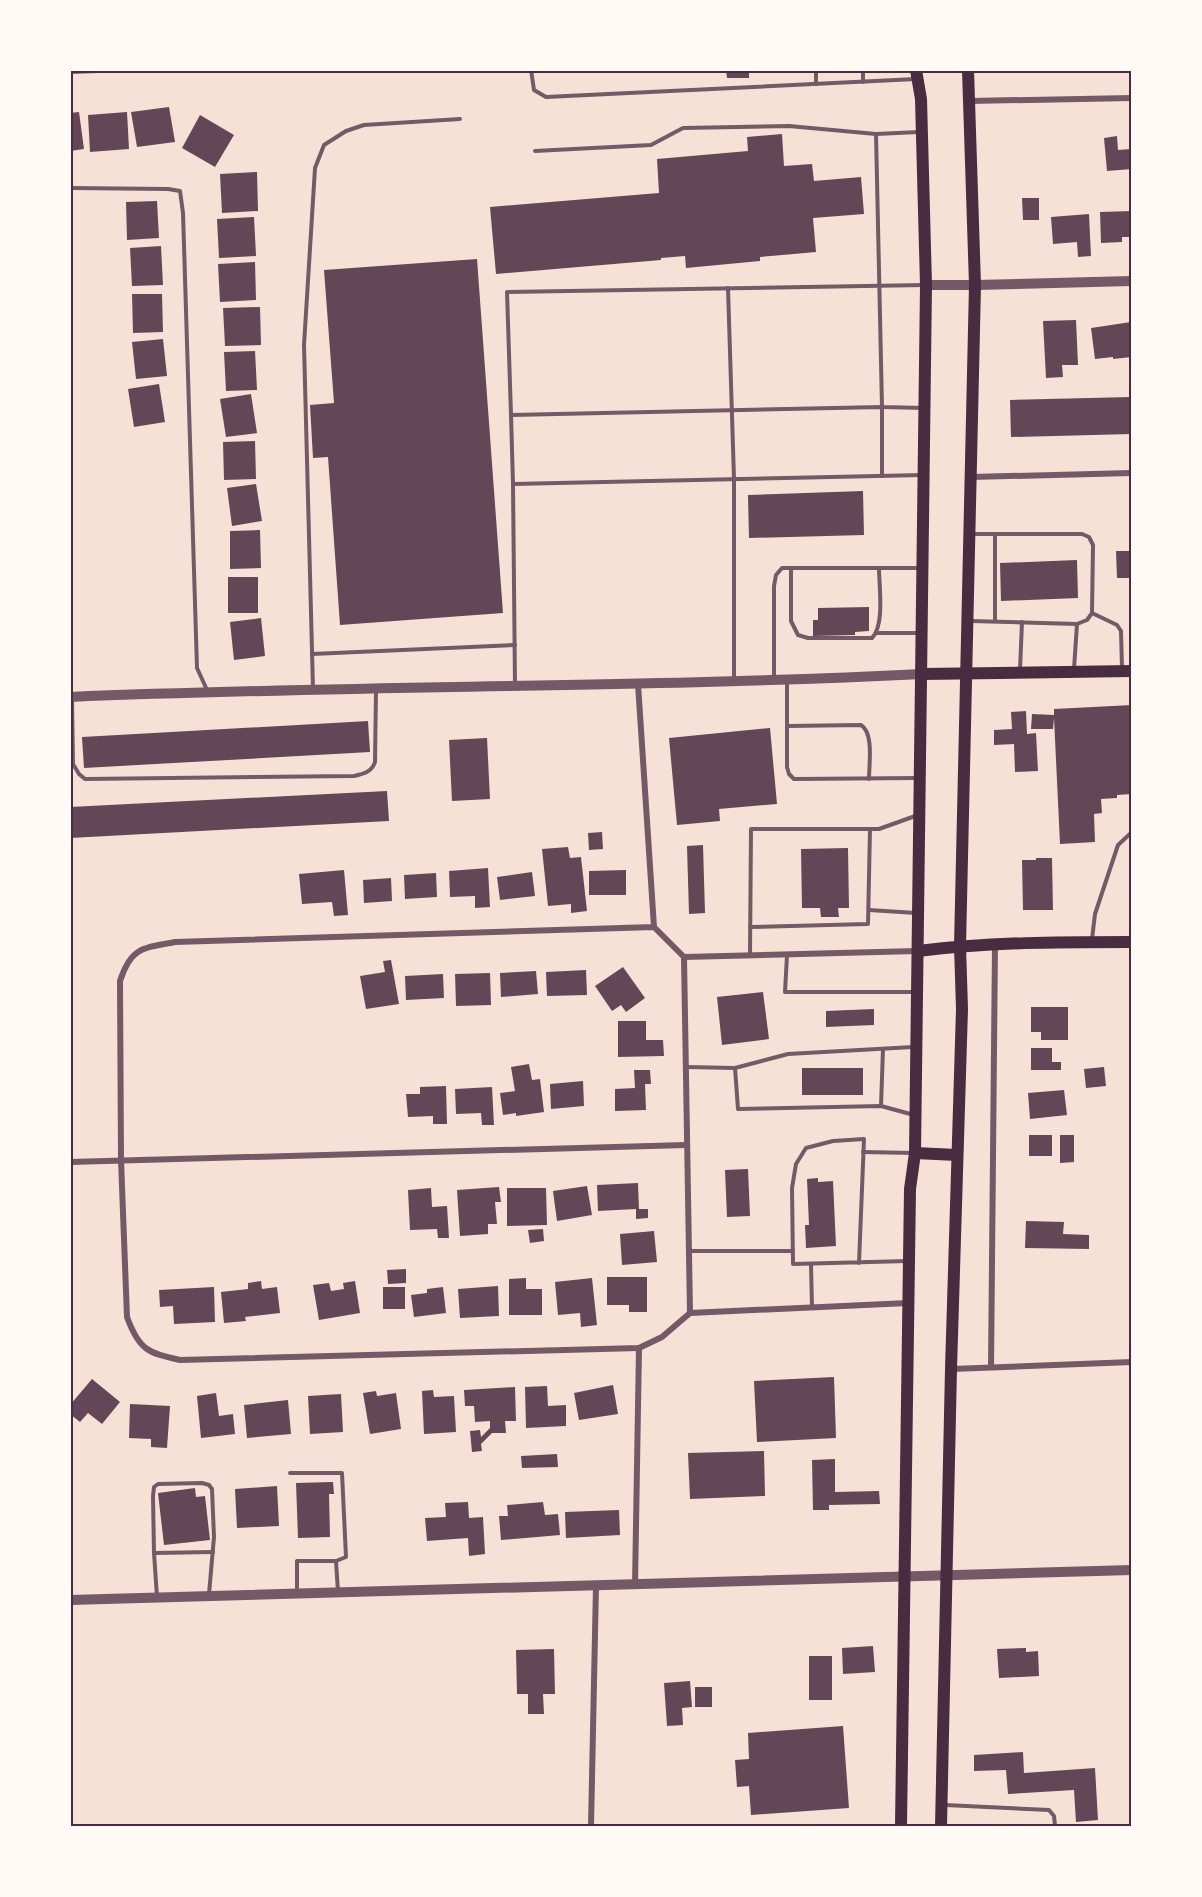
<svg xmlns="http://www.w3.org/2000/svg" width="1202" height="1897" font-family="'DejaVu Sans',sans-serif">
<rect width="100%" height="100%" fill="#f7e1d7"/>
<g fill="#644757">
<polygon points="726,70 749,70 749,78 727,78"/>
<polygon points="169,107 175,142 137,147 131,112"/>
<polygon points="79,112 84,149 70,151 70,113"/>
<polygon points="127,112 129,149 90,152 88,115"/>
<polygon points="200,115 234,135 215,167 182,148"/>
<polygon points="782,134 784,166 812,164 814,181 861,177 864,214 813,218 816,252 760,257 760,261 686,268 685,256 661,258 661,260 496,274 490,207 659,193 657,159 748,151 747,137"/>
<polygon points="1117,136 1118,150 1131,149 1132,169 1107,171 1104,138"/>
<polygon points="257,172 258,211 222,213 220,174"/>
<polygon points="1022,198 1039,198 1039,220 1023,220"/>
<polygon points="157,201 159,238 127,240 126,202"/>
<polygon points="1132,211 1132,237 1122,237 1122,242 1101,243 1100,212"/>
<polygon points="1089,214 1091,256 1078,257 1077,242 1053,244 1051,217"/>
<polygon points="254,217 256,256 219,258 217,219"/>
<polygon points="161,246 163,285 132,286 130,248"/>
<polygon points="477,259 503,613 340,625 328,457 313,458 310,405 334,403 324,270"/>
<polygon points="255,262 256,300 220,302 218,264"/>
<polygon points="132,294 162,294 163,332 133,333"/>
<polygon points="260,307 261,345 225,346 223,308"/>
<polygon points="1076,320 1078,365 1062,365 1063,377 1046,378 1043,321"/>
<polygon points="1131,322 1132,357 1113,359 1113,357 1095,359 1091,328"/>
<polygon points="163,339 167,376 136,379 132,342"/>
<polygon points="255,351 257,390 226,391 224,352"/>
<polygon points="159,384 165,422 134,427 128,389"/>
<polygon points="251,394 257,433 226,437 220,399"/>
<polygon points="1131,397 1131,434 1011,437 1010,400"/>
<polygon points="255,441 256,479 224,480 223,442"/>
<polygon points="256,484 262,521 232,526 227,488"/>
<polygon points="863,491 864,535 749,538 748,495"/>
<polygon points="260,530 261,568 230,569 230,531"/>
<polygon points="1116,551 1131,551 1132,578 1117,578"/>
<polygon points="1077,560 1078,598 1001,601 1000,563"/>
<rect x="228" y="577" width="30" height="36"/>
<polygon points="869,607 869,631 855,632 855,635 813,636 813,620 818,620 818,608"/>
<polygon points="261,618 265,656 234,660 230,622"/>
<polygon points="1132,705 1132,794 1117,795 1117,798 1101,799 1102,813 1094,814 1095,842 1060,844 1054,718 1053,729 1031,729 1032,714 1054,715 1054,709"/>
<polygon points="1026,711 1027,734 1036,733 1038,771 1015,772 1014,744 994,745 994,730 1012,729 1011,712"/>
<polygon points="368,721 370,752 84,768 82,737"/>
<polygon points="770,728 777,804 719,809 720,821 677,825 669,738"/>
<polygon points="487,738 490,799 452,801 449,740"/>
<polygon points="387,791 389,821 70,838 70,807"/>
<polygon points="602,832 603,849 589,850 588,833"/>
<polygon points="703,845 705,913 689,914 687,846"/>
<polygon points="568,847 570,858 581,857 587,911 571,913 571,904 548,906 542,849"/>
<polygon points="848,848 849,908 838,908 839,917 821,917 820,908 802,908 801,849"/>
<polygon points="1036,858 1052,858 1053,910 1023,910 1022,860 1036,860"/>
<polygon points="488,868 490,907 475,908 475,896 450,897 449,871"/>
<polygon points="344,870 348,915 334,916 332,902 302,904 299,874"/>
<polygon points="626,870 626,895 589,895 589,871"/>
<polygon points="532,872 535,896 500,900 497,877"/>
<polygon points="436,873 437,897 405,899 404,875"/>
<polygon points="391,878 392,901 364,903 363,880"/>
<polygon points="391,960 399,1004 366,1009 360,976 385,972 383,961"/>
<polygon points="623,967 645,998 626,1012 621,1005 612,1011 595,986"/>
<polygon points="586,970 587,995 547,996 546,972"/>
<polygon points="536,971 538,994 501,997 500,973"/>
<polygon points="490,973 491,1005 456,1006 455,974"/>
<polygon points="443,974 444,998 406,1000 405,976"/>
<polygon points="763,992 769,1039 722,1045 717,997"/>
<polygon points="1031,1007 1068,1007 1068,1040 1041,1040 1041,1032 1031,1032"/>
<polygon points="874,1009 874,1025 826,1027 826,1011"/>
<polygon points="618,1021 646,1021 646,1040 663,1040 664,1056 618,1057"/>
<polygon points="1031,1048 1052,1048 1052,1062 1061,1062 1061,1070 1031,1070"/>
<polygon points="529,1064 532,1080 540,1079 544,1112 516,1116 516,1113 503,1115 500,1093 515,1091 511,1067"/>
<polygon points="1104,1067 1106,1086 1086,1088 1084,1069"/>
<rect x="802" y="1068" width="61" height="27"/>
<polygon points="634,1070 650,1070 651,1084 645,1084 646,1110 615,1111 615,1089 635,1088"/>
<polygon points="583,1081 584,1106 551,1109 550,1084"/>
<polygon points="446,1086 447,1124 433,1124 433,1116 408,1117 406,1094 420,1094 420,1087"/>
<polygon points="492,1087 494,1125 482,1125 481,1113 456,1114 455,1089"/>
<polygon points="1064,1090 1067,1115 1030,1119 1028,1093"/>
<rect x="1029" y="1135" width="23" height="21"/>
<polygon points="1060,1135 1074,1135 1074,1162 1060,1163"/>
<polygon points="748,1169 750,1216 727,1217 725,1170"/>
<polygon points="818,1178 818,1182 833,1181 836,1246 806,1248 805,1225 809,1225 807,1179"/>
<polygon points="638,1183 639,1209 648,1209 648,1218 636,1219 636,1209 598,1211 597,1185"/>
<polygon points="587,1186 592,1215 557,1221 553,1191"/>
<polygon points="499,1187 501,1202 495,1202 497,1224 488,1224 488,1234 460,1236 457,1190"/>
<polygon points="431,1188 432,1207 447,1206 449,1238 438,1238 437,1229 410,1230 408,1190"/>
<polygon points="507,1188 546,1188 547,1225 507,1226"/>
<polygon points="1026,1221 1064,1222 1063,1234 1089,1235 1089,1249 1025,1248"/>
<polygon points="543,1229 544,1241 530,1243 528,1230"/>
<polygon points="654,1231 657,1262 622,1265 620,1234"/>
<polygon points="406,1269 406,1283 388,1284 387,1270"/>
<polygon points="607,1277 647,1277 647,1312 629,1312 629,1305 607,1305"/>
<polygon points="526,1278 526,1289 542,1289 542,1315 509,1315 509,1279"/>
<polygon points="592,1278 597,1325 581,1327 580,1313 558,1315 555,1282"/>
<polygon points="261,1281 262,1289 277,1287 280,1313 245,1317 246,1321 224,1323 221,1292 248,1289 248,1283"/>
<polygon points="355,1281 360,1313 319,1320 313,1285 329,1283 331,1291 344,1289 343,1283"/>
<polygon points="498,1286 499,1316 460,1318 458,1289"/>
<polygon points="214,1287 215,1322 174,1324 173,1306 160,1307 159,1290"/>
<rect x="383" y="1287" width="22" height="22"/>
<polygon points="443,1287 446,1313 414,1317 411,1295 427,1293 427,1289"/>
<polygon points="834,1377 836,1438 757,1442 754,1381"/>
<polygon points="92,1379 120,1402 102,1424 88,1413 80,1422 70,1414 70,1405"/>
<polygon points="613,1385 618,1414 579,1420 574,1393"/>
<polygon points="547,1386 548,1406 566,1405 566,1426 526,1428 525,1387"/>
<polygon points="515,1387 516,1421 505,1421 506,1433 492,1433 481,1444 482,1451 472,1452 470,1431 480,1430 481,1437 490,1428 490,1421 475,1422 474,1406 465,1406 464,1390"/>
<polygon points="433,1390 434,1397 454,1396 456,1432 424,1434 422,1391"/>
<polygon points="376,1391 377,1396 396,1393 401,1429 370,1434 363,1393"/>
<polygon points="216,1393 219,1416 233,1414 235,1434 201,1438 197,1396"/>
<polygon points="341,1394 343,1432 310,1434 308,1396"/>
<polygon points="288,1400 291,1434 247,1438 244,1405"/>
<polygon points="130,1404 170,1406 167,1448 151,1447 151,1439 129,1438"/>
<polygon points="764,1451 765,1496 690,1499 688,1453"/>
<polygon points="557,1454 558,1467 522,1468 521,1456"/>
<polygon points="835,1459 835,1492 879,1491 880,1504 829,1505 829,1510 813,1510 812,1460"/>
<polygon points="333,1482 334,1494 329,1494 330,1537 298,1538 296,1483"/>
<polygon points="277,1486 279,1526 237,1528 235,1489"/>
<polygon points="195,1488 196,1497 205,1496 210,1540 164,1545 158,1493"/>
<polygon points="468,1502 469,1518 483,1517 485,1554 469,1556 468,1538 427,1541 425,1518 446,1517 445,1503"/>
<polygon points="543,1502 545,1515 558,1514 560,1535 501,1540 499,1516 508,1516 507,1505"/>
<polygon points="619,1510 620,1535 566,1538 565,1512"/>
<polygon points="873,1646 875,1672 843,1674 842,1648"/>
<polygon points="1026,1648 1026,1652 1038,1651 1039,1676 999,1678 997,1649"/>
<polygon points="554,1649 555,1694 543,1694 544,1714 528,1714 528,1694 517,1694 516,1650"/>
<rect x="809" y="1656" width="23" height="44"/>
<polygon points="690,1681 692,1707 682,1708 683,1725 667,1726 664,1683"/>
<rect x="695" y="1687" width="17" height="20"/>
<polygon points="843,1726 849,1808 751,1815 749,1786 737,1787 735,1760 749,1759 748,1733"/>
<polygon points="1023,1752 1024,1773 1095,1768 1098,1820 1076,1822 1074,1790 1008,1794 1006,1770 974,1771 974,1755"/>
</g>
<g fill="none" stroke-linecap="round" stroke-linejoin="round">
<g stroke="#755966" stroke-width="4">
<polyline points="531,70 534,90 546,97 916,79"/>
<polyline points="816,70 816,84"/>
<polyline points="863,70 863,82"/>
<polyline points="70,72 126,70"/>
<polyline points="919,132 876,134 882,407 924,408"/>
<polyline points="535,151 651,145 683,128 789,126 876,134"/>
<polyline points="70,188 168,189 180,191 183,213 197,668 207,690"/>
<polyline points="728,288 734,479 734,680"/>
<polyline points="511,415 507,292 925,285"/>
<polyline points="513,484 511,415 882,407 882,476"/>
<polyline points="970,534 1082,534 1089,537 1093,545 1092,613 1087,620 1077,624 970,621"/>
<path d="M791 568V621L798 635 808 638H872C885 625 879 586 879 568"/>
<polyline points="1092,613 1117,625 1121,631 1122,668"/>
<polyline points="995,621 995,534"/>
<polyline points="877,633 919,633"/>
<polyline points="312,654 515,645"/>
<polyline points="1074,669 1077,624"/>
<polyline points="1020,670 1022,622"/>
<polyline points="774,680 774,586 776,575 782,568 919,568"/>
<polyline points="787,682 787,767 789,774 794,779 918,778"/>
<polyline points="515,685 513,484 923,475"/>
<polyline points="313,689 304,345 315,168 324,145 346,131 364,125 460,119"/>
<path d="M72 698 73 764 79 774 85 779 354 776C363 774 372 772 375 762L376 690"/>
<path d="M787 726 861 725C874 733 869 764 869 779"/>
<polyline points="869,910 916,913"/>
<polyline points="750,927 868,924 870,829"/>
<polyline points="1092,939 1095,914 1118,845 1132,832"/>
<polyline points="750,955 751,829 879,829 918,815"/>
<polyline points="787,955 785,992 916,992"/>
<polyline points="686,1067 735,1068 788,1054 913,1047"/>
<polyline points="735,1068 738,1109 881,1106 914,1115"/>
<polyline points="881,1106 883,1049"/>
<polyline points="863,1152 914,1153"/>
<polyline points="689,1251 793,1251"/>
<polyline points="859,1263 864,1139 833,1141 806,1148 796,1164 792,1188 793,1264 908,1261"/>
<polyline points="811,1265 812,1307"/>
<polyline points="290,1473 342,1473 346,1557 336,1561"/>
<polyline points="154,1553 213,1552"/>
<polyline points="297,1592 297,1561 336,1561 338,1592"/>
<polyline points="157,1597 154,1553 153,1496 154,1487 158,1484 202,1483 209,1485 212,1489 214,1537 209,1594"/>
<polyline points="945,1805 1049,1810 1054,1816 1055,1826"/>
</g>
<g stroke="#755966" stroke-width="6">
<polyline points="970,101 1132,98"/>
<polyline points="971,477 1132,473"/>
<path d="M638 684 654 927 684 957 690 1313 662 1337 639 1348 180 1360C148 1353 139 1350 127 1317L121 1160 120 981C131 947 143 948 175 942L654 927"/>
<polyline points="684,957 917,951"/>
<polyline points="70,1162 686,1145"/>
<polyline points="690,1313 908,1303"/>
<polyline points="991,1367 995,945"/>
<polyline points="952,1369 1132,1362"/>
<polyline points="635,1585 639,1348"/>
<polyline points="591,1826 596,1586"/>
</g>
<g stroke="#755966" stroke-width="10">
<polyline points="926,285 975,285 1132,281"/>
<path d="M70 697C354 685 638 688 922 674"/>
<polyline points="70,1600 1132,1570"/>
</g>
<g stroke="#4a2c40" stroke-width="12">
<polyline points="922,674 1132,671"/>
<path d="M918 951C989 942 1060 942 1132 942"/>
</g>
<g stroke="#4a2c40" stroke-width="12">
<polyline points="915,1153 957,1155"/>
<polyline points="901,1826 910,1189 915,1153 926,285 921,99 916,70"/>
<polyline points="941,1826 951,1369 962,1009 960,946 975,285 968,70"/>
</g>
</g>
<rect width="1202" height="1897" fill="none" stroke="#fffaf5" stroke-width="144"/>
<rect x="72" y="72" width="1058" height="1753" fill="none" stroke="#4a2c40" stroke-width="2"/>
</svg>
